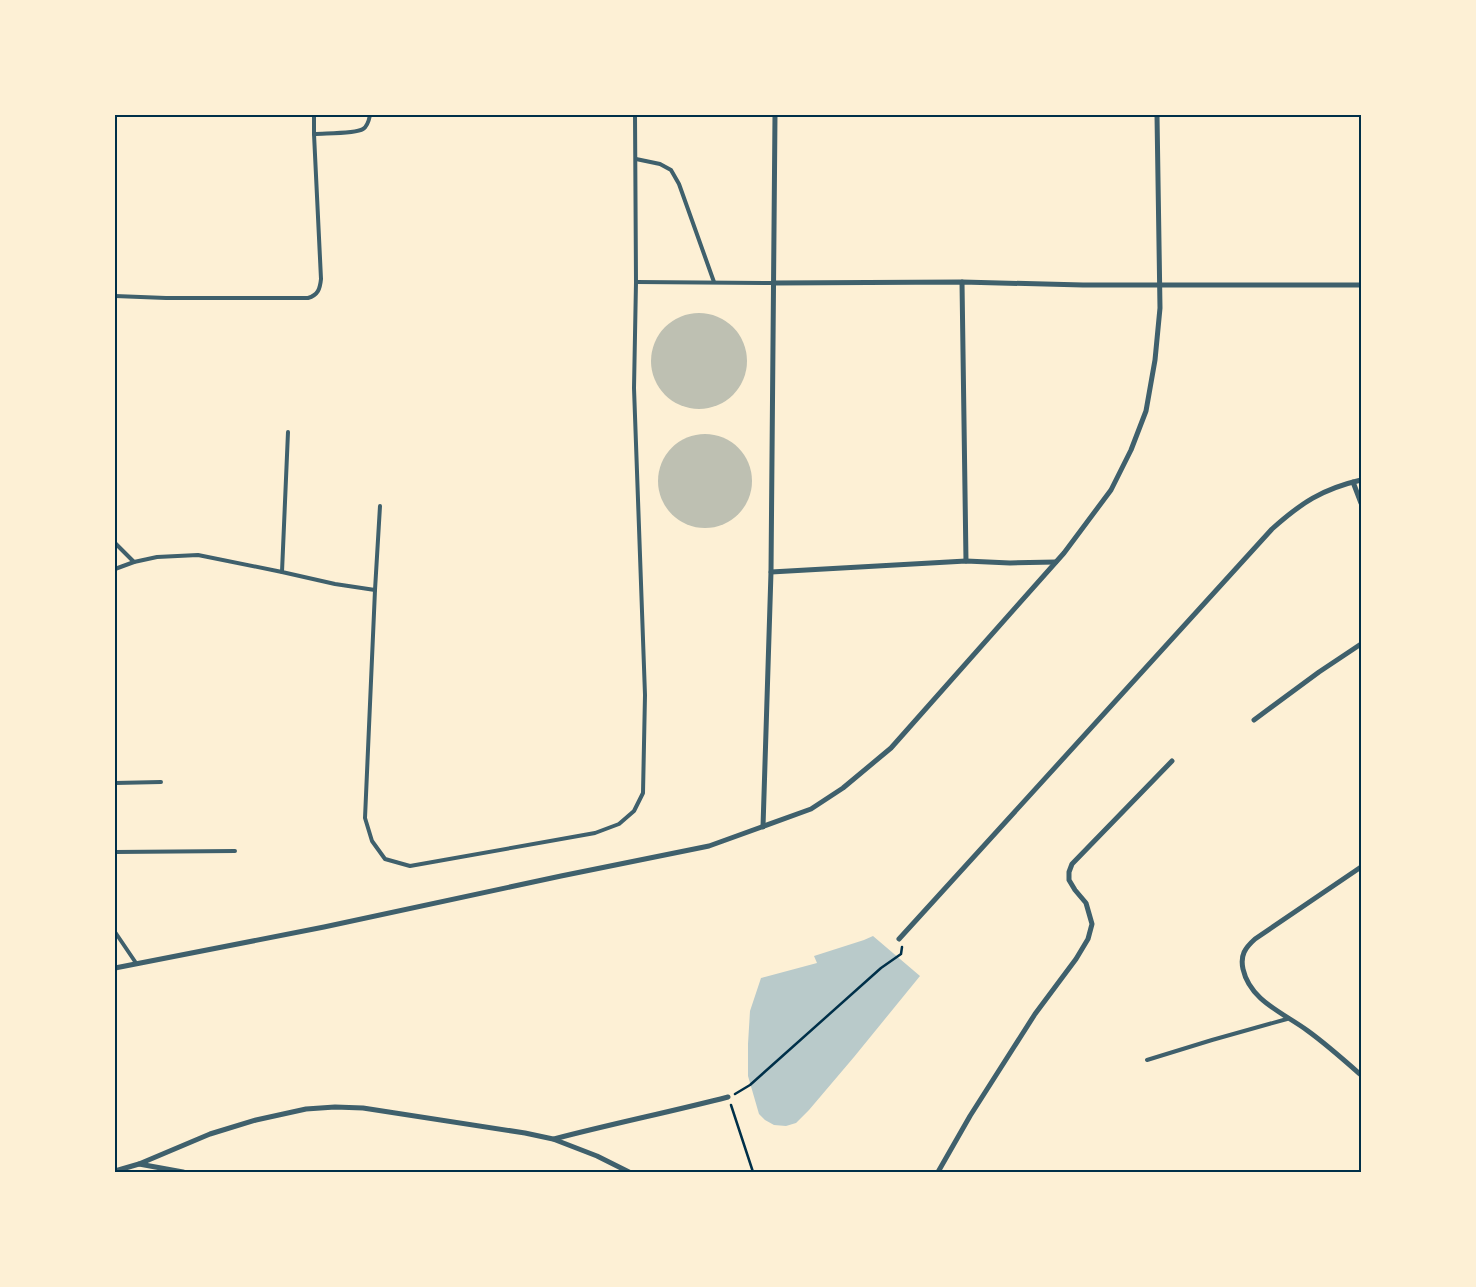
<svg xmlns="http://www.w3.org/2000/svg" width="1476" height="1287" font-family="Poppins,sans-serif">
<rect width="100%" height="100%" fill="#fdf0d5"/>
<polygon fill="#b9caca" points="873,936 920,976 854,1057 809,1110 796,1123 786,1126 774,1125 765,1120 759,1114 748,1076 748,1044 750,1011 761,978 817,963 814,956 864,940"/>
<g fill="#bec0b2">
<circle cx="699" cy="361" r="48"/>
<circle cx="705" cy="481" r="47"/>
</g>
<g fill="none" stroke-linecap="round" stroke-linejoin="round">
<g stroke="#003049" stroke-width="2.5">
<polyline points="735,1094 750,1085 881,968 901,954 902,947"/>
<polyline points="731,1105 753,1172"/>
</g>
<g stroke="#3f606c" stroke-width="4">
<path d="M314 115V134C325 133 355 134 363 129 368 126 369 120 370 115"/>
<polyline points="636,159 660,164 671,170 679,184 714,282"/>
<polyline points="636,282 774,283"/>
<path d="M115 296 166 298H308C318 295 320 289 321 279L314 134"/>
<polyline points="288,432 282,572 335,584 375,590 380,506"/>
<polyline points="115,543 134,562"/>
<polyline points="115,569 134,562 157,557 198,555 282,572"/>
<polyline points="375,590 365,818 372,841 385,859 410,866 595,833 619,824 634,811 643,793 645,695 634,388 636,282 635,115"/>
<polyline points="115,783 161,782"/>
<polyline points="115,852 235,851"/>
<polyline points="115,932 136,963"/>
<polyline points="1147,1060 1212,1040 1287,1019"/>
</g>
<g stroke="#3f606c" stroke-width="5">
<polyline points="962,282 966,561"/>
<polyline points="774,283 962,282 1083,285 1361,285"/>
<polyline points="1353,482 1361,503"/>
<polyline points="771,572 966,561 1010,563 1056,562"/>
<polyline points="1254,720 1319,672 1361,644"/>
<polyline points="763,827 771,572 775,115"/>
<path d="M1361 867 1255 939C1245 948 1240 955 1243 969 1250 1001 1284 1013 1308 1031 1326 1044 1344 1060 1361 1075"/>
<path d="M899 939 1272 529C1301 503 1322 489 1361 480"/>
<polyline points="115,968 324,927 561,876 709,846 811,809 843,788 891,748 1064,553 1111,490 1131,450 1146,411 1155,360 1160,308 1157,115"/>
<path d="M554 1139C611 1124 670 1112 728 1097"/>
<polyline points="139,1164 210,1134 256,1120 306,1109 335,1107 363,1108 525,1133 553,1139 597,1156 629,1172"/>
<polyline points="115,1171 139,1164 183,1172"/>
<polyline points="938,1172 970,1116 1035,1014 1076,959 1088,939 1092,924 1086,903 1075,890 1069,880 1069,872 1072,864 1172,761"/>
</g>
</g>
<rect width="1476" height="1287" fill="none" stroke="#fdf0d5" stroke-width="232"/>
<rect x="116" y="116" width="1244" height="1055" fill="none" stroke="#003049" stroke-width="2"/>
</svg>
